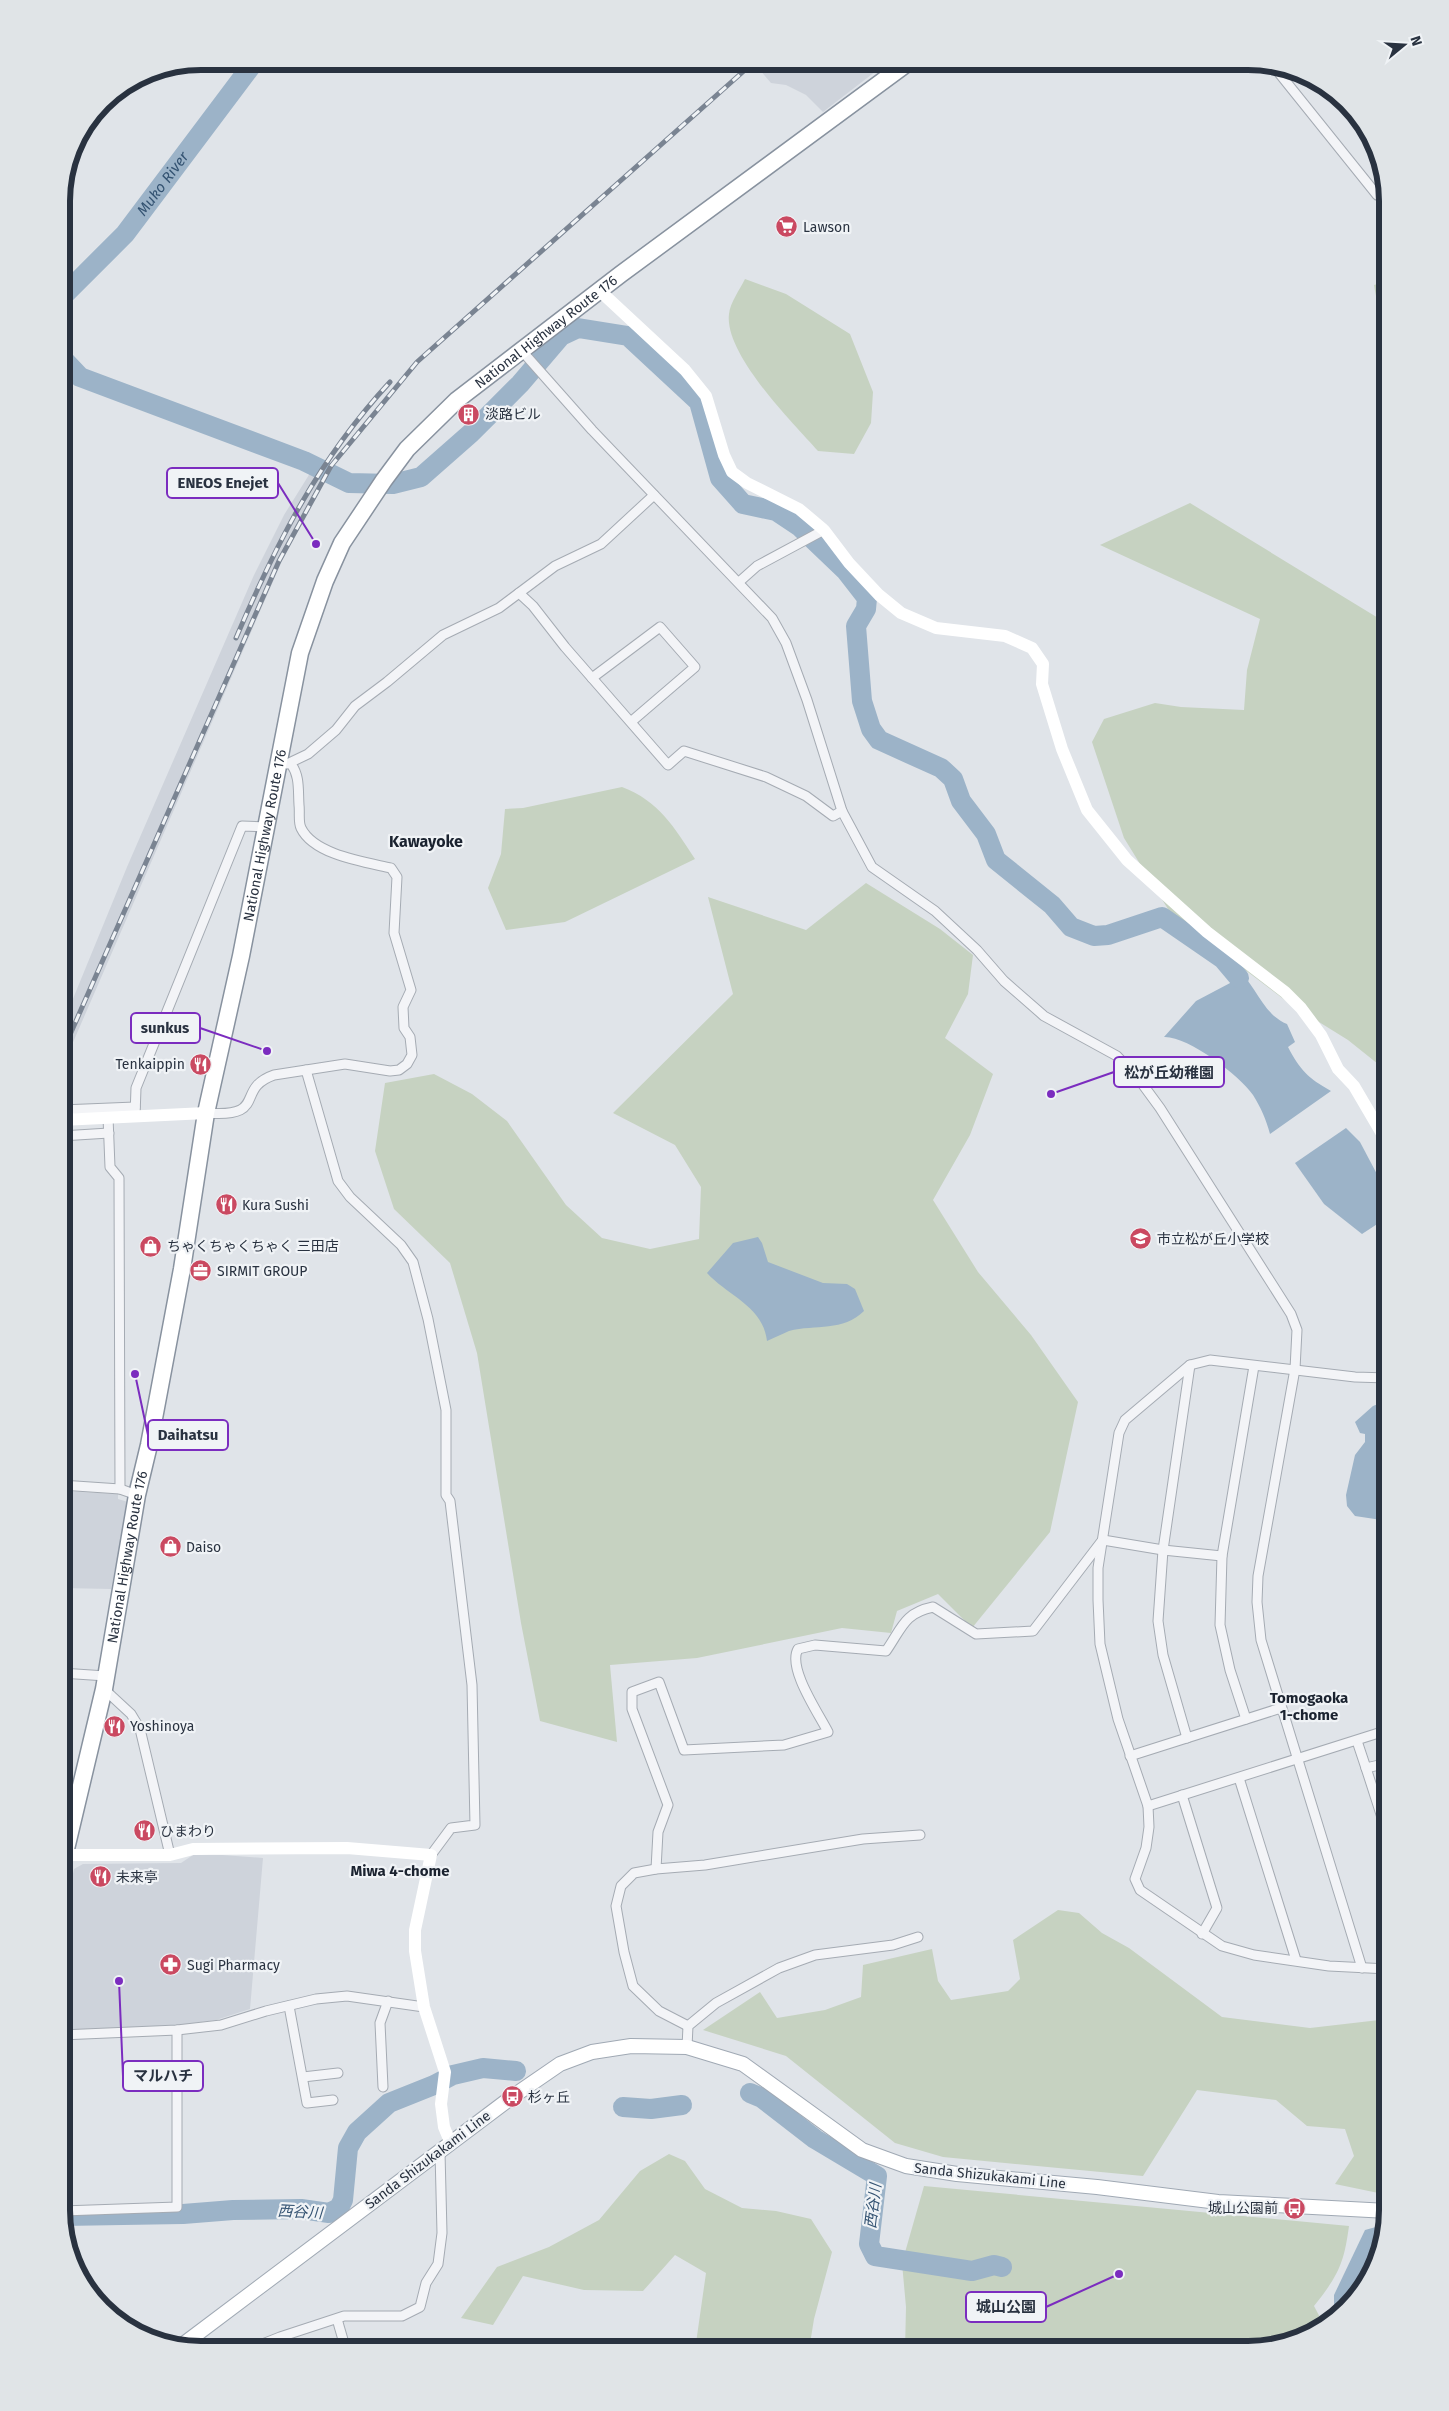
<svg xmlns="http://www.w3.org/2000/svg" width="1449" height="2411" font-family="'Fira Sans','Noto Sans JP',sans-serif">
<rect width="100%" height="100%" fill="#e0e4e9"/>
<g fill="#ced3db">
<polygon points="768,61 889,61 823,112 806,95 786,85 771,83 759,69"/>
<polygon points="312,470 326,479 288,547 61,1070 61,1028 127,867 254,575 284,515"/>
<polygon points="61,1491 118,1494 118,1499 128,1502 111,1589 61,1588"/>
<polygon points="209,1854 263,1858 250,2009 216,2020 179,2025 61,2030 61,1929 74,1869 83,1864 181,1863 193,1855"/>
</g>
<g fill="#c6d2c1">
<path d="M745 279 786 294 850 334 873 392 871 423 854 454 818 451C792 422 724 354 729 314 730 303 740 289 745 279Z"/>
<polygon points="1388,281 1388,363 1374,285"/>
<polygon points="1190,503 1388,624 1388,1072 1348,1040 1290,1004 1232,960 1176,922 1124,838 1092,742 1104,719 1155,703 1181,707 1244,710 1247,670 1260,619 1100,545"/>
<path d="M622 787C659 801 674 827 695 859L565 922 506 930 488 888 501 854 505 809 523 808Z"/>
<polygon points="866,883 940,929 973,955 968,994 945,1038 993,1074 970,1135 933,1200 978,1272 1031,1335 1078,1402 1050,1532 972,1628 938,1594 897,1611 891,1633 842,1628 697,1658 610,1665 617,1742 540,1721 521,1623 477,1353 450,1263 394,1209 375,1151 385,1083 434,1074 472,1094 507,1121 566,1205 602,1238 650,1249 699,1239 701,1187 675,1145 613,1113 733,994 708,897 806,930"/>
<polygon points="1058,1910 1079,1913 1102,1933 1129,1948 1222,2017 1310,2028 1388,2019 1388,2195 1335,2184 1354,2156 1345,2129 1307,2126 1276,2100 1197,2090 1143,2176 943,2157 895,2143 786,2056 703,2030 760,1992 777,2018 825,2010 861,1997 863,1965 932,1949 938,1981 951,2000 1008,1991 1020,1979 1013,1940"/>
<polygon points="669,2154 685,2161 705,2189 742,2208 776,2211 811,2219 832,2252 814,2319 809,2350 695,2350 706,2273 675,2255 643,2291 584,2290 523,2276 493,2325 461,2318 497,2267 549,2247 599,2220 640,2171"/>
<path d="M924 2186 1349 2226C1344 2264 1338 2276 1314 2306L1323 2323 1310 2335 1248 2350H905L906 2307 902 2263Z"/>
<polygon points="527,2341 558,2345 558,2350 513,2350"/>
</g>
<g fill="#9cb3c8">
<path d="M1236 968C1256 984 1262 1014 1287 1024L1295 1042 1288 1047C1300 1070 1308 1078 1331 1091L1270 1134C1266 1119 1261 1108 1253 1095 1239 1075 1188 1036 1164 1037L1196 1001 1232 982Z"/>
<polygon points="1346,1128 1360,1142 1388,1195 1388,1217 1362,1234 1324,1204 1295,1163"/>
<path d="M758 1237 762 1243 768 1262 823 1283 847 1284 855 1289 864 1311C843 1332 816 1324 789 1331 782 1334 774 1338 767 1341 763 1306 728 1296 707 1273L733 1243Z"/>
<polygon points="1388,1400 1388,1521 1355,1516 1347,1506 1346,1495 1355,1455 1365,1442 1365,1434 1360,1433 1355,1422 1373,1406"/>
<polygon points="1383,2225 1364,2287 1336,2312 1334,2310 1334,2295 1365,2230"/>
</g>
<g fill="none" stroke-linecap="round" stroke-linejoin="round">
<g stroke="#9cb3c8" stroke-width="20">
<path id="s1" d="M62 297 125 234 255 61"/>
<polyline points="62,358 80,377 304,461 349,483 393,484 421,477 471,433 520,384 561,336 578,328 628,336 699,402 720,478 743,504 776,511 800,527 846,571 867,598 866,609 856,626 862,701 871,729 879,740 941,768 953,779 961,801 986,834 996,860 1052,905 1071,927 1094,936 1108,935 1162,917 1223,959 1239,978"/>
<polyline points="750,2093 762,2098 815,2139 877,2176 869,2244 875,2256 972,2271 994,2265 1002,2267"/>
<polyline points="623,2107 651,2109 682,2105"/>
<polyline points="63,2216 183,2214 233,2210 301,2209 329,2213 339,2208 343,2200 348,2148 357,2132 389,2103 434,2085 453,2075 483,2068 516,2071"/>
</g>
<defs>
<g id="street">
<polyline points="1275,68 1377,195 1385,191"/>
<polyline points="522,351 592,430 772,618 786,643 807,700 842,811 872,867 935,911 977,950 1004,981 1044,1016 1117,1056 1138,1078 1160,1108 1291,1314 1297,1330 1295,1369 1258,1576 1257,1602 1261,1640 1362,1968"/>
<polyline points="739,582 757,566 824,530"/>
<polyline points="519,593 533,606 565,647 668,765 684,751 766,777 806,796 833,816 842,811"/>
<polyline points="592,678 660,627 695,667 632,721"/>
<polyline points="287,764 308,754 336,730 355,706 387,682 443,635 499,608 555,566 601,544 654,495"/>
<polyline points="306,1070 338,1181 350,1197 401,1245 413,1262 428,1319 446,1410 446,1495 450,1501 472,1685 475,1825 451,1828 431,1855"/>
<polyline points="61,1110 135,1107"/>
<path d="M206 1113C269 1118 234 1089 274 1075L345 1064 390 1071 399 1070 407 1064 412 1055 410 1037 404 1028 403 1007 411 990 394 933 397 877 391 868C365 862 314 855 301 828 298 822 300 812 299 805 298 790 300 776 291 764"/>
<polyline points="135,1116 136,1088 242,826 267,827"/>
<polyline points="108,1117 110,1167 119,1178 120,1489"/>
<polyline points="61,1136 109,1133"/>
<polyline points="61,1485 120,1489 137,1495"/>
<polyline points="1103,1540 1163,1550 1222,1556"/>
<polyline points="61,1673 106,1676"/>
<polyline points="104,1689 131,1714 140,1729 170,1855"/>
<polyline points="1246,1719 1230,1670 1220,1625 1222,1556 1254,1366"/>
<polyline points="1187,1738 1163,1655 1158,1621 1163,1550 1190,1365"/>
<polyline points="1357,1741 1366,1768 1388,1763"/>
<polyline points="1130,1756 1281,1708"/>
<polyline points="1366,1768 1388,1836"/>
<polyline points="1239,1778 1296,1960"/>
<polyline points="1182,1795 1217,1908 1202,1934"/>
<polyline points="1148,1806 1388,1730"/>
<path d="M656 1869 658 1832 668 1805 632 1709V1692L659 1682 684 1750 784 1745 828 1732C819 1714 787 1668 798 1649L815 1645 886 1651C902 1628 904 1613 933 1607L976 1634 1033 1631 1101 1542"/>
<polyline points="1388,1969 1329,1966 1254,1955 1222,1946 1140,1890 1135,1879 1146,1848 1149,1827 1148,1806 1118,1719 1100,1644 1098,1600 1098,1568 1119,1433 1125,1420 1190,1365 1210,1360 1355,1377 1388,1378"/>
<polyline points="289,2006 307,2103 333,2100"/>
<polyline points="688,2026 659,2011 633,1986 624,1952 616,1906 621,1886 634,1873 656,1869 705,1865 863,1839 920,1835"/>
<polyline points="61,2035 177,2030 221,2025 266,2011 316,1999 347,1996 424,2007"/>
<polyline points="687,2047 688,2026 716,2003 779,1968 815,1955 893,1945 918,1937"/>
<polyline points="303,2077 338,2073"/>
<polyline points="383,2087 380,2023 388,2001"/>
<polyline points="62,2211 177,2207 177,2030"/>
<polyline points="337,2319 346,2350"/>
<polyline points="250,2349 280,2337 344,2316 402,2316 420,2307 426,2283 438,2264 442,2233 440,2152"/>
</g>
<polyline id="primary" points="181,2346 512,2097 560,2064 592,2052 631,2046 687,2047 743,2064 862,2150 906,2166 957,2174 1097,2187 1218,2202 1388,2211"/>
<g id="highway">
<path id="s2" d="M61 1870 104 1689 137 1495 149 1445 182 1269 206 1113 241 956 300 653 325 581 342 543 384 480 407 449 457 400 621 274 910 61"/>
</g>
</defs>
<use href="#street" stroke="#a5abb3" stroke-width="11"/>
<use href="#primary" stroke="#a0a9b4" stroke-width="16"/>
<use href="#highway" stroke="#88929f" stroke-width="19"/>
<use href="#street" stroke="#f3f4f7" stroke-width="9"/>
<g stroke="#fff" stroke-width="12">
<polyline points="600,291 685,370 706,396 724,455 732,472 747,483 799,509 824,530 849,563 879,595 901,613 936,628 1005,636 1032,648 1043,664 1042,684 1062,749 1087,810 1127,860 1207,932 1285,992 1301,1008 1321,1035 1338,1069 1354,1086 1388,1144"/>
<polyline points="61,1120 206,1113"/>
<polyline points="64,1855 170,1855 193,1849 347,1848 431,1855 415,1930 415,1951 424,2007 445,2072 441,2104 444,2127 451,2144"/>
</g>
<use href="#primary" stroke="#fff" stroke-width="14"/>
<use href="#highway" stroke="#fff" stroke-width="16"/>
<defs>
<g id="rail">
<path d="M236 638C277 542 318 460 390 382"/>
<polyline points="61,1055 279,561 331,466 417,362 755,61"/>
</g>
</defs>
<use href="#rail" stroke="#7a8492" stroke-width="5"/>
<use href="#rail" stroke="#f0f3f6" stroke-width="3" stroke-dasharray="9" stroke-linecap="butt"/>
</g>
<defs>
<symbol id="supermarket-disc" viewBox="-11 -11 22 22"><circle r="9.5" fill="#ca4961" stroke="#f0f3f6"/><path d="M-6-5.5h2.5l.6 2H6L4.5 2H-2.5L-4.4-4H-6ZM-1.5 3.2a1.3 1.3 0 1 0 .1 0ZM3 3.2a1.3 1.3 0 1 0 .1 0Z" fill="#fff"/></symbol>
<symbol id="building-disc" viewBox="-11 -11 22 22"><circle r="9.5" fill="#ca4961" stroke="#f0f3f6"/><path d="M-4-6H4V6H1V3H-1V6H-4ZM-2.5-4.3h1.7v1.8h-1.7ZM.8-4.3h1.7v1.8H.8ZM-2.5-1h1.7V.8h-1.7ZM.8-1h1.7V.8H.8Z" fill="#fff"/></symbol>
<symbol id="restaurant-disc" viewBox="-11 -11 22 22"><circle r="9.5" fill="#ca4961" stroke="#f0f3f6"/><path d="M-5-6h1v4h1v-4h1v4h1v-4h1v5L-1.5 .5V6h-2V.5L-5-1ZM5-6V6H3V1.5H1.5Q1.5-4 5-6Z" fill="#fff"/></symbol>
<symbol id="school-disc" viewBox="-11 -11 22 22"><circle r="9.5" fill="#ca4961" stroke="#f0f3f6"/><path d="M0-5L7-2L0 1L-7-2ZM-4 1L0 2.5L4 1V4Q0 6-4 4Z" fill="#fff"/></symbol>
<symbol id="shop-disc" viewBox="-11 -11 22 22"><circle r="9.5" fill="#ca4961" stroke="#f0f3f6"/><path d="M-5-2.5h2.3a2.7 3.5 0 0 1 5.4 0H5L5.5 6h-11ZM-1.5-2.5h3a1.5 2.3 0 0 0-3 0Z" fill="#fff"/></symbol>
<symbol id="office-disc" viewBox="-11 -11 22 22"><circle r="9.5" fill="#ca4961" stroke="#f0f3f6"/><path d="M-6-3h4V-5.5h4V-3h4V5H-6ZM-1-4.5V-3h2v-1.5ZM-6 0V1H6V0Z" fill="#fff"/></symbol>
<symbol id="pharmacy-disc" viewBox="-11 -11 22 22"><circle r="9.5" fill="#ca4961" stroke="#f0f3f6"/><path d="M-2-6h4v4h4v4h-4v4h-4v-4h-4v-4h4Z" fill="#fff"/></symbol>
<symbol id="bus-disc" viewBox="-11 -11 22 22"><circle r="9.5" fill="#ca4961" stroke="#f0f3f6"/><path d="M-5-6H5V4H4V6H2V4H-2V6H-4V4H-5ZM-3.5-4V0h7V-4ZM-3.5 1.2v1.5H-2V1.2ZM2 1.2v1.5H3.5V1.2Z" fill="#fff"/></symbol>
</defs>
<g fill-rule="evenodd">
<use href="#supermarket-disc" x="774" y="214" width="25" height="25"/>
<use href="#building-disc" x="456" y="402" width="25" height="25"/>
<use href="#restaurant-disc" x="188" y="1052" width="25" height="25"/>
<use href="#restaurant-disc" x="214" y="1192" width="25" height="25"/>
<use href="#school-disc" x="1128" y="1226" width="25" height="25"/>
<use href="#shop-disc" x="138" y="1234" width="25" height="25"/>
<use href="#office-disc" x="188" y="1258" width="25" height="25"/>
<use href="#shop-disc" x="158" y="1534" width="25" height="25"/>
<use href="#restaurant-disc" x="102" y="1714" width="25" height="25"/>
<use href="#restaurant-disc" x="132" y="1818" width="25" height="25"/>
<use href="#restaurant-disc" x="88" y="1864" width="25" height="25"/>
<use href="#pharmacy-disc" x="158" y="1952" width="25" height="25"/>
<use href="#bus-disc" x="500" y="2084" width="25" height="25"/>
<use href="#bus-disc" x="1282" y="2196" width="25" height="25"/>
</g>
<g text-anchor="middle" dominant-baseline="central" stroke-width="4.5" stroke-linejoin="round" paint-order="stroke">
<g font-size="14" fill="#293240" stroke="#f0f3f6" text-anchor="start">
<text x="803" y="227">Lawson</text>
<text x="485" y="414">淡路ビル</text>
<text x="185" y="1064" text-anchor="end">Tenkaippin</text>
<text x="242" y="1205">Kura Sushi</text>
<text x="1157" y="1239">市立松が丘小学校</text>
<text x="167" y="1246">ちゃくちゃくちゃく 三田店</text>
<text x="217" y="1271">SIRMIT GROUP</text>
<text x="186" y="1547">Daiso</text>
<text x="130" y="1726">Yoshinoya</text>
<text x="160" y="1831">ひまわり</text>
<text x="116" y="1877">未来亭</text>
<text x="187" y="1965">Sugi Pharmacy</text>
<text x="528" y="2097">杉ヶ丘</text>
<text x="1278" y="2208" text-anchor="end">城山公園前</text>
</g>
<g font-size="14" fill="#293240" stroke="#f0f3f6">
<text stroke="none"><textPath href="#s2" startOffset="1655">National Highway Route 176</textPath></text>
<text stroke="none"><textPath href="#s2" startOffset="1055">National Highway Route 176</textPath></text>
<text stroke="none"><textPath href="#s2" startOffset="320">National Highway Route 176</textPath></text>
<text transform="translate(428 2160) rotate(-37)">Sanda Shizukakami Line</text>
<text transform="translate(990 2176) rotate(6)">Sanda Shizukakami Line</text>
</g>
<g font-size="15" font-style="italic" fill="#345372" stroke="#f0f3f6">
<text stroke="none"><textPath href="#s1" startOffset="152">Muko River</textPath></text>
<text transform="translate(873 2206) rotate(-83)">西谷川</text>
<text transform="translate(300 2212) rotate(3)">西谷川</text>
</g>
<g font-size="15" font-weight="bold" fill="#1b2330" stroke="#f0f3f6">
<text x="1309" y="1698">Tomogaoka<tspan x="1309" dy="17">1-chome</tspan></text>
<text x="400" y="1871">Miwa 4-chome</text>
</g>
<g font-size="16" font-weight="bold" fill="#1b2330" stroke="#f0f3f6">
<text x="426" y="841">Kawayoke</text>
</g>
</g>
<path d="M0 0H1449V2411H0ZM201 70H1248A131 131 0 0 1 1379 201V2210A131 131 0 0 1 1248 2341H201A131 131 0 0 1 70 2210V201A131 131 0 0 1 201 70Z" fill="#e0e4e7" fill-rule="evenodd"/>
<path fill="none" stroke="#293240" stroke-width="6" d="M201 70H1248A131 131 0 0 1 1379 201V2210A131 131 0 0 1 1248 2341H201A131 131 0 0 1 70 2210V201A131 131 0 0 1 201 70Z"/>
<path fill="none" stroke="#7b2cbf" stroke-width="2" d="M316 544L278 483M267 1051L200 1028M1051 1094L1114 1072M135 1374L148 1435M119 1981L123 2076M1119 2274L1046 2307"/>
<g fill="#7b2cbf" stroke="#f0f3f6" stroke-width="2">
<circle cx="316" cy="544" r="5"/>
<circle cx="267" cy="1051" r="5"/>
<circle cx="1051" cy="1094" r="5"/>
<circle cx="135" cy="1374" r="5"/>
<circle cx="119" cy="1981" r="5"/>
<circle cx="1119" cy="2274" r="5"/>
</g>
<g fill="#f0f3f6" stroke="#7b2cbf" stroke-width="2">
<rect x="167" y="468" width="111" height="30" rx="5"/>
<rect x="131" y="1013" width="69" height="30" rx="5"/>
<rect x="1114" y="1057" width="110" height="30" rx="5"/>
<rect x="148" y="1420" width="80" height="30" rx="5"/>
<rect x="123" y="2061" width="80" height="30" rx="5"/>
<rect x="966" y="2292" width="80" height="30" rx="5"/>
</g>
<g font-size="15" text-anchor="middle" font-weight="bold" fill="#293240">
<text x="223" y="488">ENEOS Enejet</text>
<text x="165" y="1033">sunkus</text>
<text x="1169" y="1078">松が丘幼稚園</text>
<text x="188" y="1440">Daihatsu</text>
<text x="163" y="2081">マルハチ</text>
<text x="1006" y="2312">城山公園</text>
</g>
<g transform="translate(1404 45) rotate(72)" stroke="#f0f3f6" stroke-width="4" paint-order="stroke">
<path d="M0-4L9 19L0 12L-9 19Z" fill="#293240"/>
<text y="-8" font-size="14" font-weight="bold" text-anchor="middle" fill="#293240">N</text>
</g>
</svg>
